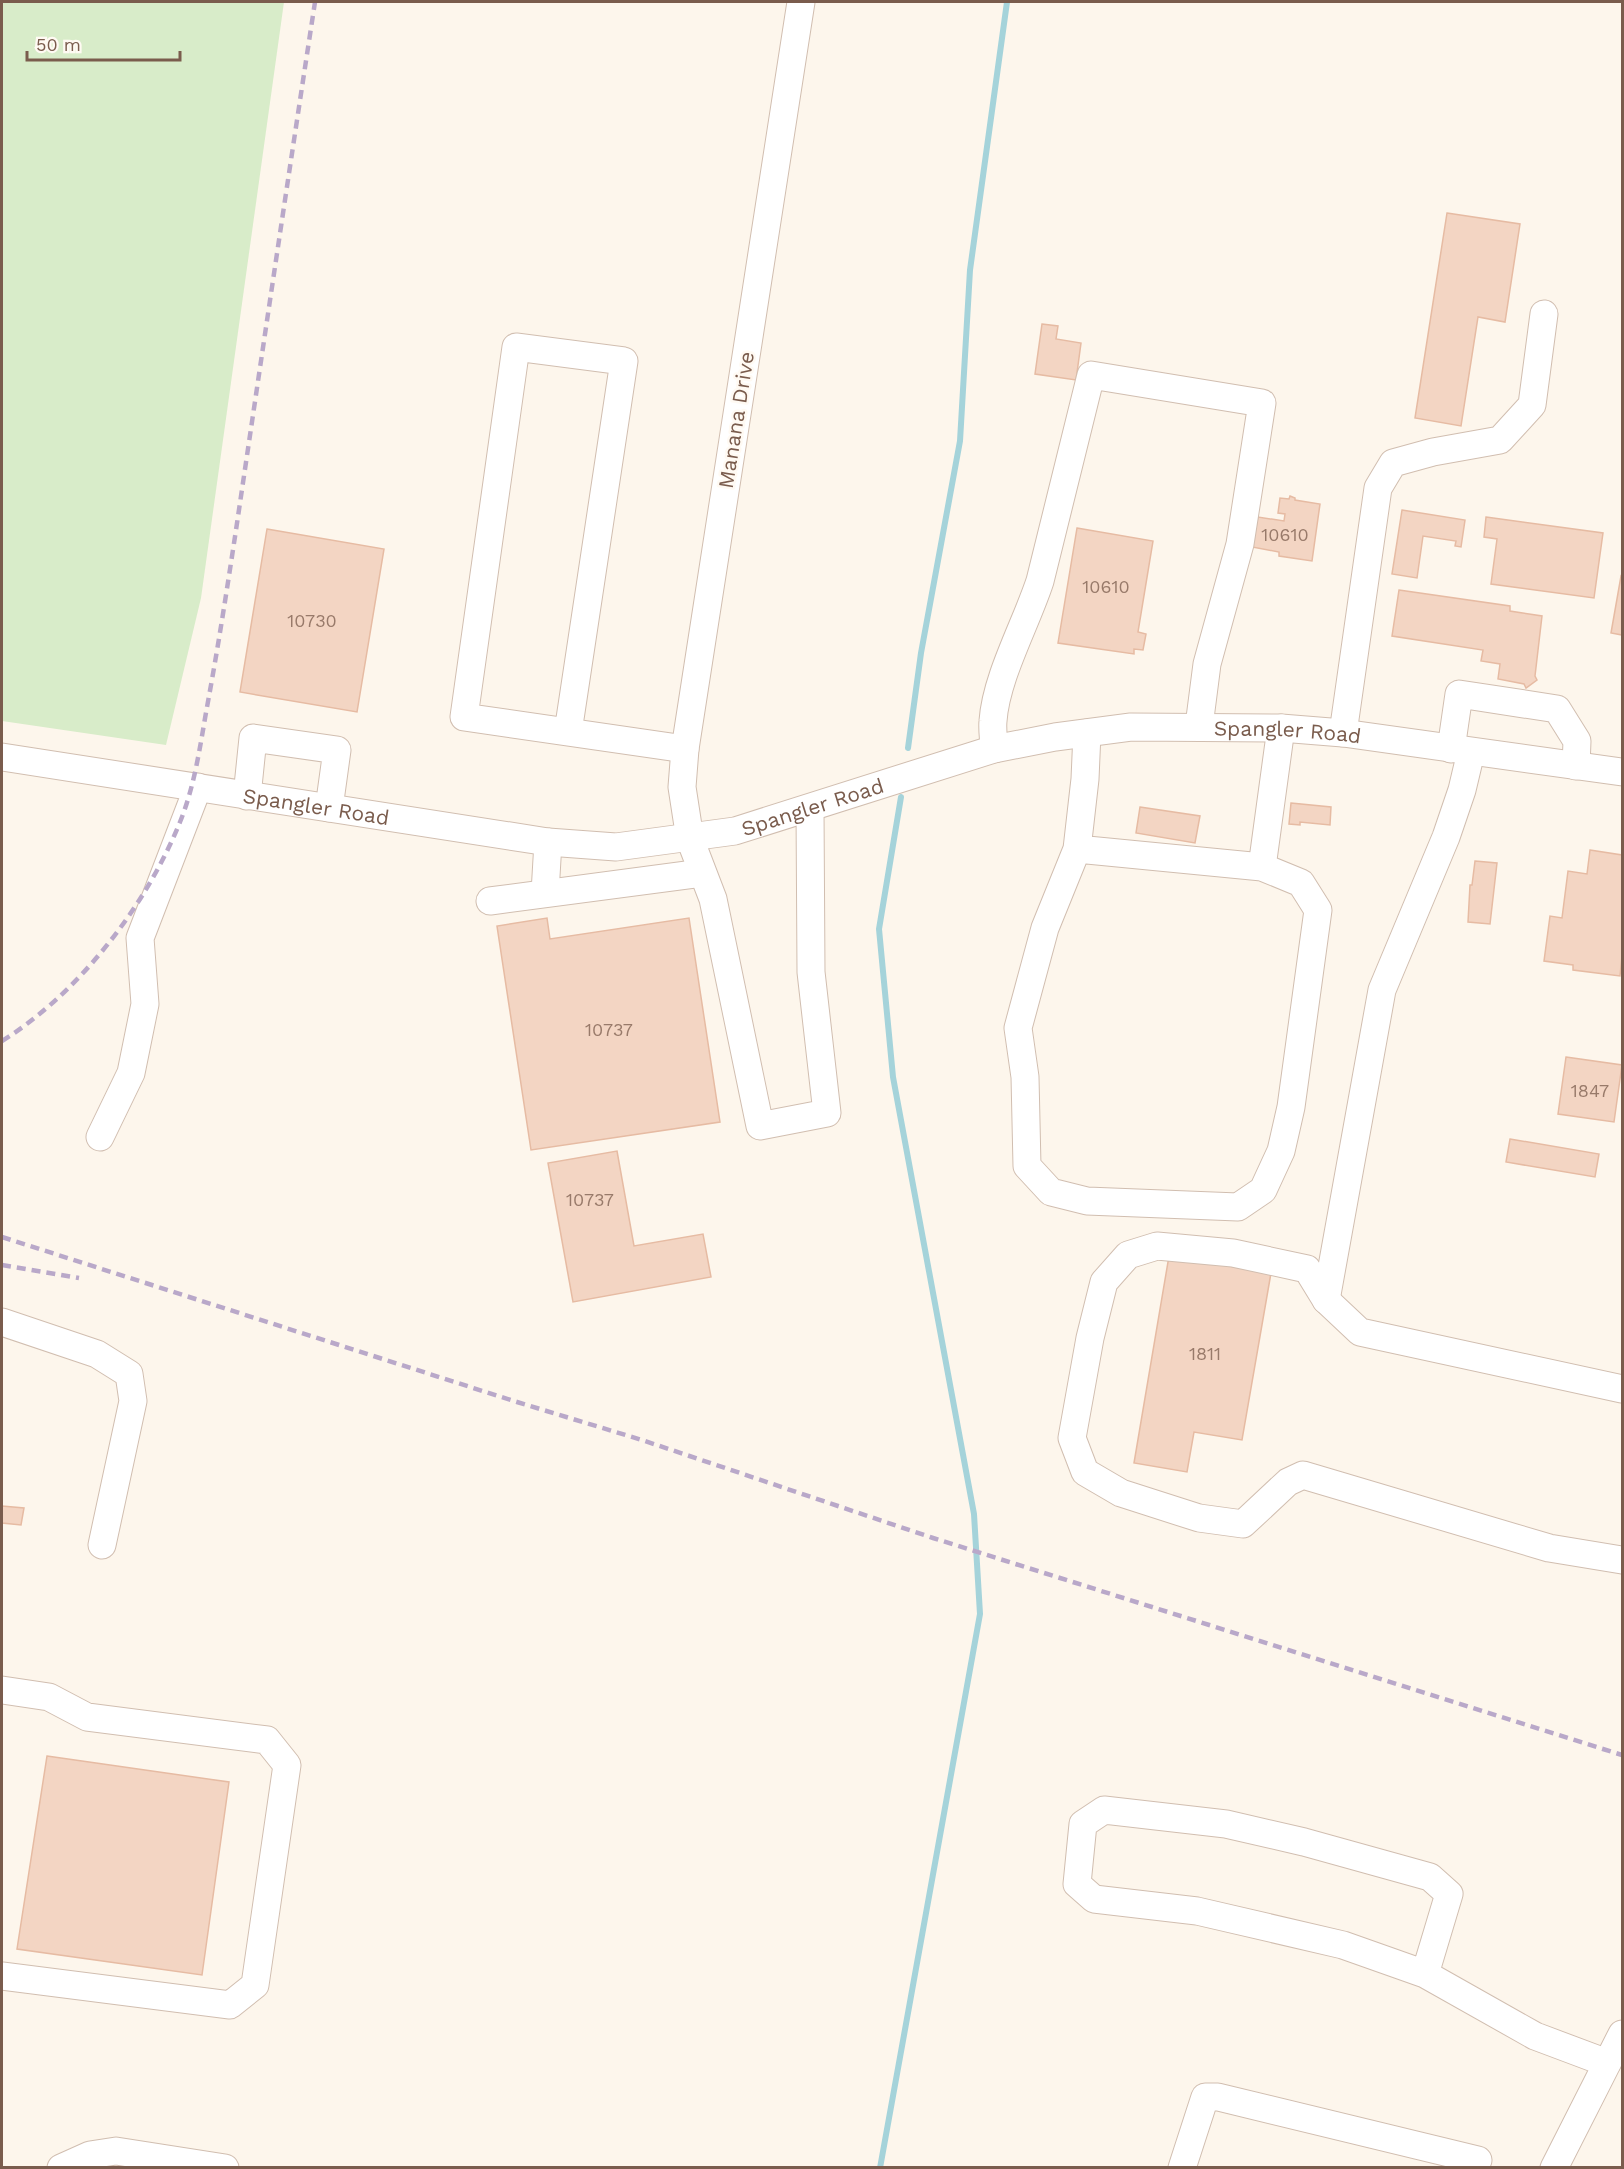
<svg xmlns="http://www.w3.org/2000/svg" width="1624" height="2169" font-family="'Work Sans',sans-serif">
<rect width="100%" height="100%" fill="#fdf6ec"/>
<polygon fill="#d8ecc9" points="2,2 284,2 201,598 166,745 2,721"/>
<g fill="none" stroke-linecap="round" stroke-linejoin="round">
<g stroke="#a5d3da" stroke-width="6">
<polyline points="908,748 921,653 960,441 970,270 1007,2"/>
<polyline points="880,2168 980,1614 974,1514 893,1077 879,929 901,797"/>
</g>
</g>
<g fill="#f3d5c3" stroke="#e6bba3" stroke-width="1.5">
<polygon points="1447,213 1520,224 1505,322 1478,317 1461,426 1415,418"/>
<polygon points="1042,324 1058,326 1056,339 1081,343 1076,380 1035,374"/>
<polygon points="1290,496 1295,498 1295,500 1320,504 1312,561 1279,556 1279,552 1252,547 1258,517 1284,521 1285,514 1278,513 1280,498 1289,499"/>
<polygon points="1402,510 1465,520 1461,547 1455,546 1456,541 1423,536 1417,578 1392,574"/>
<polygon points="1486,517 1603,533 1594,598 1491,584 1497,539 1484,537"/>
<polygon points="1077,528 1153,541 1138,632 1146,634 1143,650 1134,649 1134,654 1058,643"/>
<polygon points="267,529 384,549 357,712 240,692"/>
<polygon points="1621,576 1622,577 1622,635 1611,633"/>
<polygon points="1399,590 1510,606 1510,611 1542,616 1535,676 1537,680 1526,688 1524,684 1498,679 1500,664 1481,661 1483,650 1392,636"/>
<polygon points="1291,803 1331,807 1330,825 1300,822 1300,825 1289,824"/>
<polygon points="1140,807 1200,816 1195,843 1136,833"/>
<polygon points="1590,850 1622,855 1622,956 1620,976 1573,970 1573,965 1544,961 1550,916 1562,918 1568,871 1587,874"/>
<polygon points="1475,861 1497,863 1490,924 1468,922 1470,885 1472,885"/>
<polygon points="547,918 550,939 689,918 720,1122 531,1150 497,926"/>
<polygon points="1566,1057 1622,1065 1614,1122 1558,1114"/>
<polygon points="1510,1139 1599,1154 1595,1177 1506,1162"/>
<polygon points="617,1151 634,1246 703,1234 711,1277 573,1302 548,1163"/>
<polygon points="1169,1256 1271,1273 1242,1440 1194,1432 1187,1472 1134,1463"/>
<polygon points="2,1506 24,1508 21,1525 2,1523"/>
<polygon points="47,1756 229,1782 202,1975 17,1949"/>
</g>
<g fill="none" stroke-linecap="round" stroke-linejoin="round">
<defs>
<g id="minor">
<polyline points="801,2 685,749 682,787 690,839 713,899 760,1126 827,1113 811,972 810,809"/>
<polyline points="568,732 624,361 516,347 464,717 685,749"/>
<polyline points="1343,733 1378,488 1393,463 1433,452 1500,440 1532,405 1544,314"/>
<path d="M994 749C994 740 992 730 993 721 996 677 1026 624 1040 581L1091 375 1262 403 1240 544 1207 664 1199 726"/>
<polyline points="1451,749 1459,694 1557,709 1577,741 1576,766"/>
<path id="s1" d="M2 757 548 842 616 847 735 831 994 749 1055 737 1131 727 1281 728 1343 733 1622 772"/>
<polyline points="247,796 253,738 337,750 329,808"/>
<polyline points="1077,849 1262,867 1301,883 1318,910 1291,1107 1281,1151 1263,1190 1238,1207 1087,1201 1051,1192 1027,1166 1025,1077 1018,1028 1045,928 1077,849 1085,779 1087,733"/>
<polyline points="1262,867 1281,728"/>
<polyline points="545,893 548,842"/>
<polyline points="490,901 702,873"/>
<polyline points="100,1137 131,1073 145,1004 140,938 198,787"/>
<polyline points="1326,1300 1382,990 1446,837 1462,790 1471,752"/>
<polyline points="2,1322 97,1354 129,1374 133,1401 102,1545"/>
<polyline points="1622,1389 1360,1332 1326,1300 1307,1269 1233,1253 1157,1246 1128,1255 1104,1282 1090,1338 1072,1438 1085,1472 1121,1493 1199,1518 1243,1524 1288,1482 1303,1475 1549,1548 1622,1560"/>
<polyline points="2,1690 49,1697 87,1717 267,1740 287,1765 255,1985 230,2005 2,1976"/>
<polyline points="1425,1974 1449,1894 1430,1877 1304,1842 1226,1824 1104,1810 1083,1824 1077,1884 1094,1899 1197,1911 1343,1945 1425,1974 1535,2036 1607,2063"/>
<polyline points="61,2168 90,2155 116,2151 225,2168"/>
<polyline points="1182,2168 1205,2097 1218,2097 1478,2160 1475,2168"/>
<polyline points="1554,2168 1622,2034"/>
</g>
</defs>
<use href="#minor" stroke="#d1beb0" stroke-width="29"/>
<use href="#minor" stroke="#fff" stroke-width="27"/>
<g stroke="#b9a8c9" stroke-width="4.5" stroke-dasharray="9 6" stroke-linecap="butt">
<path d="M2 1041C79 993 146 906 180 822 195 785 200 746 207 707 218 648 227 589 236 530 262 354 288 178 315 2"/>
<polyline points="2,1237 517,1402 642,1440 933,1538 1622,1755"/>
<polyline points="2,1265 79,1278"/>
</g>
</g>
<g text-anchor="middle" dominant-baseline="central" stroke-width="5" stroke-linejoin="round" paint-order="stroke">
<g font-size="18" fill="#987a6a">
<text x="1285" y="534">10610</text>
<text x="1106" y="586">10610</text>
<text x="312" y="620">10730</text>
<text x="609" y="1029">10737</text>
<text x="1590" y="1090">1847</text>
<text x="590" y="1199">10737</text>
<text x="1205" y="1353">1811</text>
</g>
<g font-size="21" fill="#7a5c4d" stroke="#fffaf3">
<text transform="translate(736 420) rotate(-81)">Manana Drive</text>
<text stroke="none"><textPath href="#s1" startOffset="1308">Spangler Road</textPath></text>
<text stroke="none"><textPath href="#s1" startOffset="318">Spangler Road</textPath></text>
<text stroke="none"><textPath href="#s1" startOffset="822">Spangler Road</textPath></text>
</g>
</g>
<rect width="1624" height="2169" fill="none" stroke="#7a5c4d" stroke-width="6"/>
<path d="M27 51v9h153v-9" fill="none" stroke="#7a5c4d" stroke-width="3"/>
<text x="36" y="51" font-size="18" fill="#7a5c4d" stroke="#fffaf3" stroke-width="4.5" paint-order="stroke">50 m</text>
</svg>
